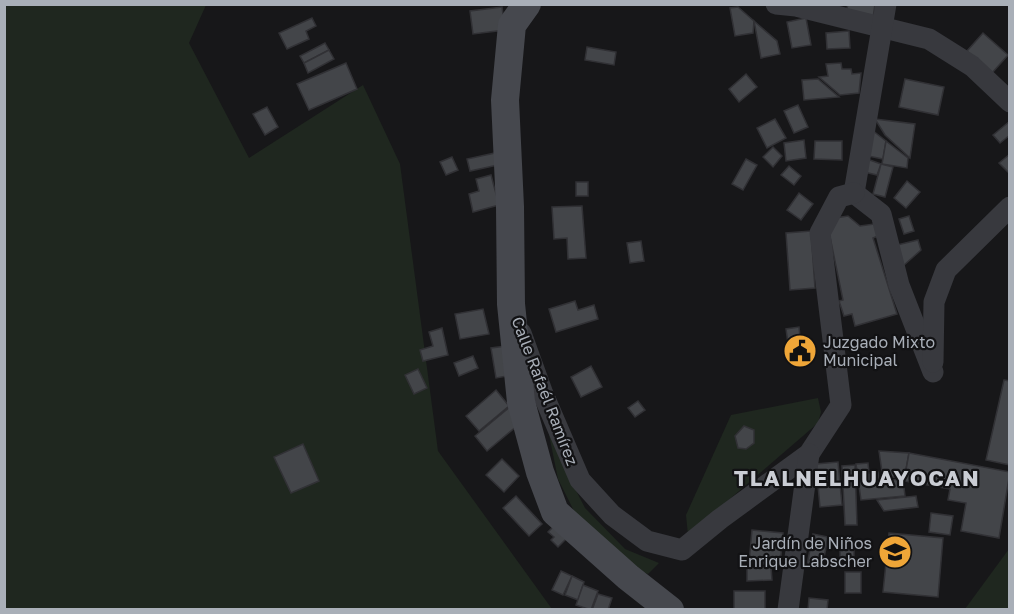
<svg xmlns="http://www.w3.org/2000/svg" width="1014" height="614" font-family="'Golos Text',sans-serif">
<rect width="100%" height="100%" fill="#171719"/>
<g fill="#1f271f">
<polygon points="4,5 206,5 189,43 249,158 363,85 400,164 438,451 552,609 5,609"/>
<polygon points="818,398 821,412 818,423 688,535 686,515 731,415"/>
<polygon points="545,415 566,471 585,508 625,549 659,563 648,574 616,559 575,513 558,479"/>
<polygon points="1009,549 1009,609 965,609"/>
</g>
<g fill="#434549" stroke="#313135" stroke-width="1.5">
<polygon points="848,4 875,4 873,18 846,13"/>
<polygon points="502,7 505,30 473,34 470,11"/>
<polygon points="738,7 754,21 753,33 735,36 730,8"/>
<polygon points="312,18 316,26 306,31 309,39 287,49 279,33"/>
<polygon points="806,18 811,45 792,48 787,22"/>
<polygon points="754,21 777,41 780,54 761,58"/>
<polygon points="849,31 850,48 827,49 826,33"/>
<polygon points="983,33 1008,55 992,73 967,51"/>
<polygon points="325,43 329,50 304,63 300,56"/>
<polygon points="587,47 616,52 614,65 585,60"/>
<polygon points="329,50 334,59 308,73 304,63"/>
<polygon points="346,63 357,89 309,110 297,84"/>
<polygon points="841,63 842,69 851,69 852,74 861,73 859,93 840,95 819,77 828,76 826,64"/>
<polygon points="746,74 757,87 739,102 729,89"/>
<polygon points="818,79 839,97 804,100 802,80"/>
<polygon points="905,79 944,87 938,115 899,107"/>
<polygon points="798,105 808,127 794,133 784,111"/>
<polygon points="267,107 278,127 265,135 253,114"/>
<polygon points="775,119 786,138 767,148 757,128"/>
<polygon points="875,119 915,124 910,158 885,135"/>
<polygon points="1010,121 1010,135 1000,143 993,135"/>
<polygon points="872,130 886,141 883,159 868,156"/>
<polygon points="804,140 806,158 786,161 784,143"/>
<polygon points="815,141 842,141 842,160 814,159"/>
<polygon points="886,141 908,158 907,168 882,164"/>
<polygon points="773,147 782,156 773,167 763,157"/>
<polygon points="495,153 498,165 470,171 467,159"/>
<polygon points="1010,154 1010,174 999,163"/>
<polygon points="452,157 458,170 446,175 440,162"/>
<polygon points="746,159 757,165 743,190 732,184"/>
<polygon points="867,159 881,164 877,175 864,172"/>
<polygon points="881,164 893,167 885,197 873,194"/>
<polygon points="789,166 801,176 794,185 781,175"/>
<polygon points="491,175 499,205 473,212 469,194 479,191 476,179"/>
<polygon points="907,181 920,192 906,208 894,198"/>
<rect x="576" y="182" width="12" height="14"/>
<polygon points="799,193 813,204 801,220 787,210"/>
<polygon points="582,206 586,258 568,259 567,238 554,239 552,207"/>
<polygon points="848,216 860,226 874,224 878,236 873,238 897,314 855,326 852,314 844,316 839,301 843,300 829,232 835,218"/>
<polygon points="909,216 914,231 904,234 899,219"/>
<polygon points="811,231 815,288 790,290 786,233"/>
<polygon points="918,240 921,250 903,266 897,245"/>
<polygon points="641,241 644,261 630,263 627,243"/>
<polygon points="575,301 578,310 594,305 598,319 556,332 549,309"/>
<polygon points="483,309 489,334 460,339 455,314"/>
<polygon points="799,327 802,356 790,358 786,329"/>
<polygon points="442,328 448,355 423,361 420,350 433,346 429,332"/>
<polygon points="513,345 518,374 496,378 491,348"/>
<polygon points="473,356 478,368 459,376 454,363"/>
<polygon points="591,366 602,387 581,397 571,377"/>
<polygon points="418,369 427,388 414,394 405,375"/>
<polygon points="1004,380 1010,381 1010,465 986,460"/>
<polygon points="496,390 509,406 479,431 466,416"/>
<polygon points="638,401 645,410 635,417 628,408"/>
<polygon points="512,405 524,420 487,451 475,436"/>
<polygon points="744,426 754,430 754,443 746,449 738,448 735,436"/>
<polygon points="303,444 319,481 291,493 274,457"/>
<polygon points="879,451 909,453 905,475 883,479"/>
<polygon points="909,453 1010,472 999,538 961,531 966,503 948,500 950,489 904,481"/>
<polygon points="502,459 519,476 504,492 486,475"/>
<polygon points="838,462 842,505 820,507 816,464"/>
<polygon points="868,463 869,473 878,472 879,481 903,479 905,496 861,500 856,464"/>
<polygon points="855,465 857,525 845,525 842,466"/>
<polygon points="516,496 542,524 529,536 503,508"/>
<polygon points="916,496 918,507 884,511 877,500"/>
<polygon points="931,513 953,516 950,535 929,532"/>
<polygon points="559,521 572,533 558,547 551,540 554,537 548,532"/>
<polygon points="752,530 783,533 780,566 749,563"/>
<polygon points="889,533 943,538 938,597 883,592"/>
<polygon points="813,534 828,537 822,568 807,565"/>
<rect x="840" y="543" width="14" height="17"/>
<polygon points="747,567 771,567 772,580 747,581"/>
<polygon points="561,571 572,576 563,595 552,590"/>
<rect x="845" y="572" width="16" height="21"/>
<polygon points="572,576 584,582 578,600 565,595"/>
<polygon points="583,585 598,591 591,610 576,605"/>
<rect x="734" y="591" width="31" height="19"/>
<polygon points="598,594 612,598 608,610 592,610"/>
<polygon points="809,598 828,600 827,610 808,610"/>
</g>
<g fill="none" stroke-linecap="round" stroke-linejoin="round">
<g stroke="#38393e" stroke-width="21">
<polyline points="776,4 796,6 929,39 972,66 1010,102"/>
<polyline points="854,193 881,214 899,285 933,372"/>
<polyline points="854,193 886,4"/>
<polyline points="521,333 543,394 580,480 612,515 647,541 682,550 720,519 809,454 841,405 820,233 839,197 854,193"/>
<polyline points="933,362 934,302 946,270 1010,207"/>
<polyline points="788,610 809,454"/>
</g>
<polyline stroke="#46484e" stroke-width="28" points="527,4 512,25 505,100 510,207 511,304 521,402 540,472 555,512 628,577 670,610"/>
</g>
<defs>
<symbol id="civic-disc" viewBox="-11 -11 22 22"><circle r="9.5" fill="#efa638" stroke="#121214"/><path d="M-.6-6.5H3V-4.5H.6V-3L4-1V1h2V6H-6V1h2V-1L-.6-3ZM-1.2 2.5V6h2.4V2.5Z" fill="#111"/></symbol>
<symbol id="school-disc" viewBox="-11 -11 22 22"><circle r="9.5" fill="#efa638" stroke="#121214"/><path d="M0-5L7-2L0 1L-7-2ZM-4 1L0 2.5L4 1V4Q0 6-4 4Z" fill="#111"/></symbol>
</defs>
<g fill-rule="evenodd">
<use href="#civic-disc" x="781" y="332" width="38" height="38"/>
<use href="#school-disc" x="876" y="533" width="38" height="38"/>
</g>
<g text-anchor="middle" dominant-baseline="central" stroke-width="4.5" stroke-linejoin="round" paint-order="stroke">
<g font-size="16" fill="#a9afb8" stroke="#121214" text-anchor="start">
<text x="823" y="342">Juzgado Mixto<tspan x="823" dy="18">Municipal</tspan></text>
<text x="872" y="543" text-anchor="end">Jardín de Niños<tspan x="872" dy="18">Enrique Labscher</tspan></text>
</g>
<g font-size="16" fill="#a9afb8" stroke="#121214">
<text transform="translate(545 391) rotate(69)">Calle Rafaél Ramírez</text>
</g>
<g font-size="22" font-weight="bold" letter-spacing="1.5" fill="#cacdd4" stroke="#121214">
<text x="857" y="477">TLALNELHUAYOCAN</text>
</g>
</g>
<rect width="1014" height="614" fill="none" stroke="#a9afb8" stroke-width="12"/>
</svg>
